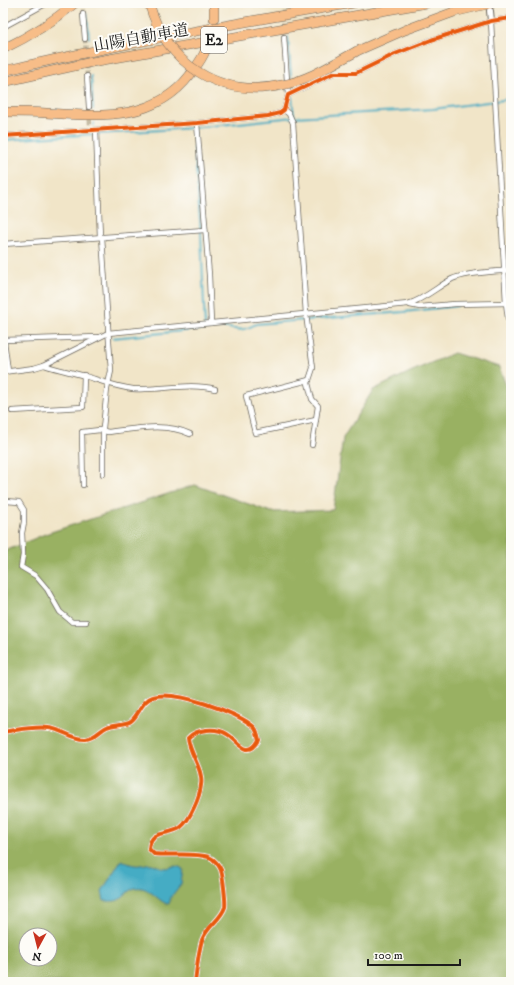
<svg xmlns="http://www.w3.org/2000/svg" width="514" height="985" font-family="'IM FELL DW Pica','Noto Serif JP',serif">
<rect width="100%" height="100%" fill="#fdfcf7"/>
<filter id="ink" filterUnits="userSpaceOnUse"><feTurbulence type="fractalNoise" baseFrequency=".025" numOctaves="2"/><feDisplacementMap in="SourceGraphic" scale="8" xChannelSelector="R" yChannelSelector="G"/><feConvolveMatrix kernelMatrix="1 2 1 2 8 2 1 2 1" color-interpolation-filters="sRGB"/></filter>
<filter id="wash" filterUnits="userSpaceOnUse"><feTurbulence type="fractalNoise" baseFrequency=".012" numOctaves="4" result="noise"/><feDisplacementMap in="SourceGraphic" scale="16" xChannelSelector="R" yChannelSelector="G"/><feGaussianBlur stdDeviation="0.9" result="paint"/><feColorMatrix in="noise" values="0 0 0 0 0 0 0 0 0 0 0 0 0 0 0 0 0 1.4 0 .05"/><feComposite in="paint" operator="in"/></filter>
<g filter="url(#wash)">
<rect width="100%" height="100%" fill="#f1e5c8"/>
<path fill="#99b162" stroke="#5a663f" fill-rule="evenodd" d="M454 353 499 367 511 398V982H3V552L45 534 195 485 271 512 333 510 343 438 373 390 410 372ZM26 935H50V959H26Z"/>
<path fill="#45acc4" stroke="#306470" d="M121 860C127 863 133 866 140 865 144 865 147 863 152 864 156 865 161 868 165 868 173 867 175 864 183 869L181 884 171 897 169 904C161 904 152 890 142 888 132 886 127 893 120 899 116 902 109 901 104 901L102 891Z"/>
<g fill="none" stroke-linecap="round" stroke-linejoin="round">
<g stroke="#45acc4" stroke-width="2">
<polyline points="87,14 89,38"/>
<polyline points="288,37 291,77"/>
<polyline points="91,76 93,109"/>
<polyline points="292,97 294,117"/>
<polyline points="94,122 94,125"/>
<polyline points="193,128 201,234 205,329"/>
<polyline points="3,140 193,128 294,117 433,109 511,99"/>
<polyline points="3,286 6,330"/>
<path d="M112 338 223 327C238 330 242 332 256 324L404 312 457 306"/>
<polyline points="6,344 21,342 41,341"/>
</g>
</g>
</g>
<g filter="url(#ink)">
<g fill="none" stroke-linecap="round" stroke-linejoin="round">
<g stroke="#c6bda6" stroke-width="4.5" stroke-dasharray="4.5 2" stroke-linecap="butt">
<polyline points="83,3 83,14"/>
<polyline points="283,3 284,37"/>
<polyline points="85,39 87,76"/>
<polyline points="89,107 90,125"/>
</g>
<polyline stroke="#c6bda6" stroke-width="9" stroke-dasharray="9 4.5" stroke-linecap="butt" points="206,48 214,18"/>
<defs>
<g id="minor">
<polyline points="83,14 85,39"/>
<polyline points="491,21 506,303 508,319 511,322"/>
<polyline points="3,27 47,3"/>
<polyline points="284,37 288,95"/>
<polyline points="87,76 89,107"/>
<polyline points="284,110 289,114 293,123 306,314 313,368 308,383 312,399 318,406 312,445"/>
<polyline points="197,123 209,275 211,323"/>
<polyline points="96,130 100,237"/>
<polyline points="3,136 197,123 268,116 280,113 284,110 288,95 334,73 356,73 395,54 431,40 491,21 511,18"/>
<polyline points="102,237 111,371 107,389 103,428 103,474"/>
<polyline points="3,244 205,230"/>
<polyline points="410,305 420,307 455,304 511,303"/>
<polyline points="3,333 8,371"/>
<polyline points="4,340 98,337"/>
<path d="M44 365C58 370 72 372 85 376 101 381 116 387 133 389 159 391 189 382 215 389"/>
<path d="M3 372 34 368 44 365 108 333 408 304C425 299 437 287 452 279 468 272 494 272 511 270"/>
<polyline points="309,380 246,396 255,433 316,420"/>
<polyline points="12,411 83,407 84,375"/>
<path d="M83 485 82 432 100 430 108 432C135 429 165 422 190 434"/>
<polyline points="3,497 6,501 19,502 24,510 24,522 22,533 23,555 21,567 36,576 47,589 60,612 72,622 86,622"/>
<path d="M3 732C18 730 34 726 49 728 61 729 74 740 86 739 95 738 100 730 107 727 114 724 125 725 131 721 139 715 142 700 153 697 174 690 238 712 254 727 257 730 258 735 259 740 247 761 238 740 227 734 216 727 196 729 188 738 189 753 204 770 201 785 200 796 190 820 181 827 169 837 150 828 149 849L154 854C171 856 193 852 209 857 214 859 219 865 221 870 223 876 226 902 225 907 221 920 207 926 202 940 198 953 197 968 195 982"/>
</g>
<polyline id="tertiary" points="490,11 491,21"/>
<g id="motorway">
<polyline points="214,18 214,3"/>
<path d="M3 49C28 37 54 21 75 3"/>
<polyline points="357,51 405,30 454,12 492,3"/>
<path d="M3 71C119 44 236 23 354 3"/>
<polyline points="3,82 92,62 427,3"/>
<path d="M3 112C17 112 32 112 46 113 99 116 154 122 190 75 196 67 203 58 206 49"/>
</g>
</defs>
<use href="#minor" stroke="#676258" stroke-width="6"/>
<use href="#tertiary" stroke="#676258" stroke-width="8"/>
<use href="#motorway" stroke="#676258" stroke-width="10"/>
<use href="#minor" stroke="#fff" stroke-width="4.5"/>
<use href="#tertiary" stroke="#fff" stroke-width="6"/>
<use href="#motorway" stroke="#f7bd88" stroke-width="9"/>
<defs>
<path id="motorway-bridge" d="M149 3C166 64 220 99 282 85 309 80 333 64 357 51"/>
</defs>
<use href="#motorway-bridge" stroke="#676258" stroke-width="10" stroke-linecap="butt"/>
<use href="#motorway-bridge" stroke="#f7bd88" stroke-width="9"/>
<defs>
<g id="cycleway">
<polyline points="3,136 197,123 268,116 280,113 284,110 288,95 334,73 356,73 395,54 431,40 491,21 511,18"/>
<path d="M3 732C18 730 34 726 49 728 61 729 74 740 86 739 95 738 100 730 107 727 114 724 125 725 131 721 139 715 142 700 153 697 174 690 238 712 254 727 257 730 258 735 259 740 247 761 238 740 227 734 216 727 196 729 188 738 189 753 204 770 201 785 200 796 190 820 181 827 169 837 150 828 149 849L154 854C171 856 193 852 209 857 214 859 219 865 221 870 223 876 226 902 225 907 221 920 207 926 202 940 198 953 197 968 195 982"/>
</g>
</defs>
<use href="#cycleway" stroke="#fdfcf7" stroke-width="6"/>
<use href="#cycleway" stroke="#e8590c" stroke-width="4"/>
</g>
</g>
<g text-anchor="middle" dominant-baseline="central" stroke-width="4" stroke-linejoin="round" paint-order="stroke">
<rect fill="#fdfcf7" stroke="#605f5e" stroke-width="1" x="201" y="27" width="26" height="26" rx="3"/>
<g font-size="15" font-weight="bold" fill="#1c1c1c">
<text x="214" y="40">E2</text>
</g>
<g font-size="16" fill="#1c1c1c" stroke="#fdfcf7">
<text transform="translate(141 38) rotate(-10)">山陽自動車道</text>
</g>
</g>
<rect width="514" height="985" fill="none" stroke="#fdfcf7" stroke-width="16"/>
<g transform="translate(38 947) rotate(187)"><circle r="19" fill="#fdfcf7" stroke="#a3a29f"/>
<path d="M0-3L7 15L0 10L-7 15Z" fill="#c8321e"/>
<text y="-6" font-size="11" font-weight="bold" text-anchor="middle" fill="#1c1c1c">N</text>
</g>
<path d="M368 959v6h92v-6" fill="none" stroke="#1c1c1c" stroke-width="2"/>
<text x="374" y="959" font-size="12" fill="#1c1c1c" stroke="#fdfcf7" stroke-width="3" paint-order="stroke">100 m</text>
</svg>
